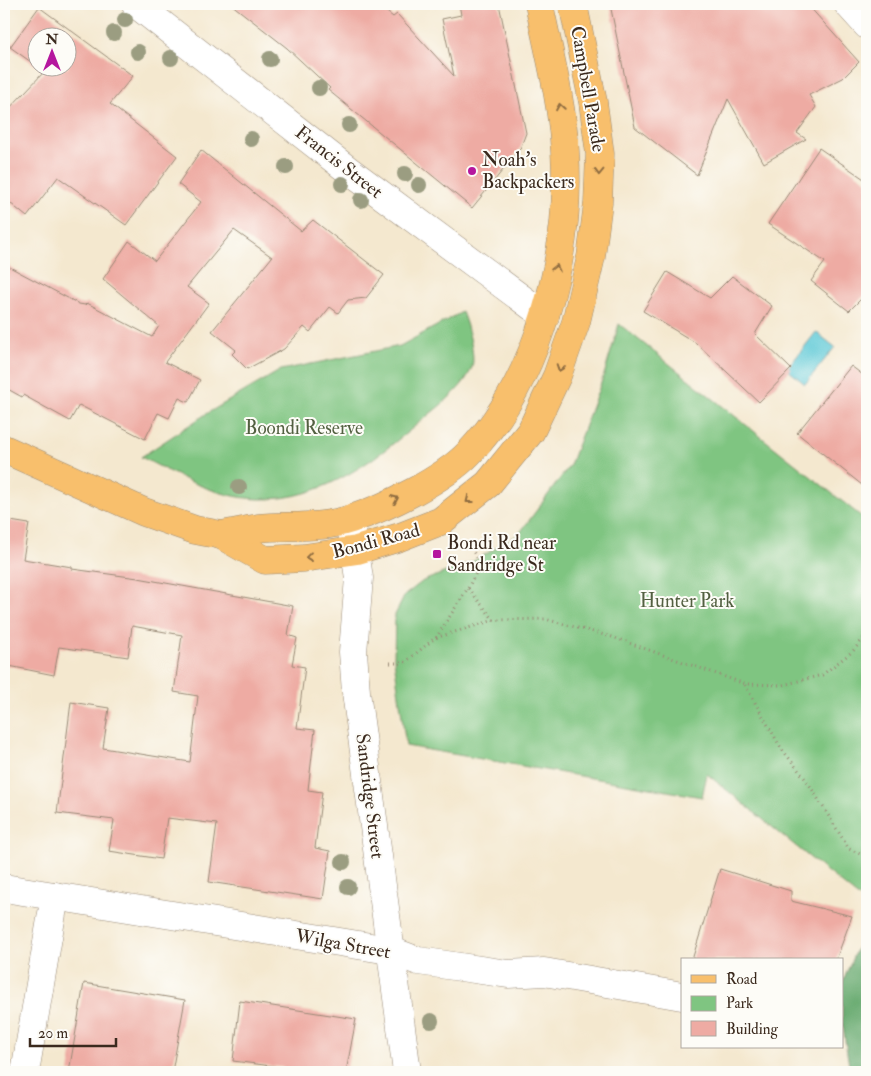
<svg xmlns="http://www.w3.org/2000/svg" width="871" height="1076" font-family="'IM FELL Double Pica',serif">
<rect width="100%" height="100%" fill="#fdfcf7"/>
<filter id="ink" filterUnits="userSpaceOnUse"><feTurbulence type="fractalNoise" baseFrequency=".02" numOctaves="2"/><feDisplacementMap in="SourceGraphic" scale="10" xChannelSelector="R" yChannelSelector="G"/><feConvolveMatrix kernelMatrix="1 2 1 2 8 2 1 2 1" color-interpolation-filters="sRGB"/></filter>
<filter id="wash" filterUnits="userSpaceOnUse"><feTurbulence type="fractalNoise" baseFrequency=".0096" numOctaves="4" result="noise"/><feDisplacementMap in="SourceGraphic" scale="20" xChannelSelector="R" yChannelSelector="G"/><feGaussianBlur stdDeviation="1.12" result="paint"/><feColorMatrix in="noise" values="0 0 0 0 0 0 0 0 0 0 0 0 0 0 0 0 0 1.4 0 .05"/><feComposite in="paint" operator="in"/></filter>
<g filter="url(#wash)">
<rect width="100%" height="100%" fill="#f4e8cf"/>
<g fill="#7fc581" stroke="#5d7850">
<path d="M462 312C467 324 476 355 472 367 465 387 441 405 426 417 378 457 325 501 259 499 217 498 178 476 141 457L206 414 281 370 400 346Z"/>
<polygon points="619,324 867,521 867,904 707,774 702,797 406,746 394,659 395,615 405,595 423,581 474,561 519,534 570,465 604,375"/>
</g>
<polygon fill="#67aa6f" stroke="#516a46" points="867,922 867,1072 850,1072 842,1021 842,984"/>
<polygon fill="#5dc9d7" stroke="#4c7a7a" points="816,332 835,347 805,384 787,369"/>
<g id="blocks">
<g fill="#eeaba3">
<polygon points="231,4 377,4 393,17 397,14 454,76 442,19 461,15 459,4 499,4 526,133 520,149 472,208 328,90 330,88 287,48"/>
<polygon points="610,4 807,4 859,62 843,78 809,95 816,107 797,133 806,139 764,163 728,99 697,175 635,127"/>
<polygon points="39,7 133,76 110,104 177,156 126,225 58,177 27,217 4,198 4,114 44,72 38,68 68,68 68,38 38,38 38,67 10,47"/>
<polygon points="819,148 867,181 867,293 849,311 811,281 825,262 768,224"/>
<polygon points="201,150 301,231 313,220 384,275 366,298 348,300 338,313 330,307 310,332 304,327 284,349 247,369 232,354 236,350 212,331 272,257 234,230 187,287 209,303 165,362 200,380 188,402 179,398 169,418 158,413 145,439 79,405 70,421 23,395 22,397 4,387 4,264 79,304 85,305 87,303 152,337 159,326 103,279 129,241 155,261 201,202 178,184"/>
<polygon points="667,272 710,298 732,276 772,306 755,334 791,369 759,402 696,343 643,311"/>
<polygon points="851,366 867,378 867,489 797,433"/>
<polygon points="4,520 29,524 23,559 72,567 72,569 138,578 293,606 288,635 297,638 292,665 305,667 297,728 315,730 308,790 322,792 315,848 330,851 323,899 209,882 217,824 167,818 161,859 109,851 114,820 57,813 71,702 109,708 103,748 190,762 198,696 174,692 182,635 132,626 128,657 59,647 54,675 4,665"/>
<polygon points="720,869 791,891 791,901 852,916 836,960 692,960"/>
<polygon points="84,983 185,1000 172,1072 69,1072"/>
<polygon points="240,1001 356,1019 346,1072 294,1072 295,1069 233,1061"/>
</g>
</g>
</g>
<g filter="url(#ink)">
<use href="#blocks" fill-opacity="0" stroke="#988976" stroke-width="1"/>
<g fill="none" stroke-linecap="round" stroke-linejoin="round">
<defs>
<g id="minor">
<polyline points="136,4 348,170 545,316"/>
<polyline points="848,4 867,25"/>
<polyline points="350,519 359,578 353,652 356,692 407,1072"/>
<polyline points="4,888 389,950 418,961 433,963 508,974 544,972 682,996"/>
<polyline points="25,1072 55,896"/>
</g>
<g id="major">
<polyline points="4,449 144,512 195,530 221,535 265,560 304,558 357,550 400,537 441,521 488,484 531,431 557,376 576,322 591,257 598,203 600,154 593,102 573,4"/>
<path d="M221 535C233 533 245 530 258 528 289 525 321 529 351 519 387 507 443 480 469 453 539 380 572 252 565 152 562 102 549 53 539 4"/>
</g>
</defs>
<use href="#minor" stroke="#988976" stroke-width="29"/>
<use href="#major" stroke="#988976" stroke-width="29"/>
<g stroke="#988976" stroke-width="3" stroke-dasharray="1 4" stroke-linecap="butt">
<polyline points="468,588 481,563 469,546"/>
<polyline points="436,638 468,588 494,620"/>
<polyline points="390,663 404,663 435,638 494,620 545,619 612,637 745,684 783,685 822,675 853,651 867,634"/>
<polyline points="745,685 781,748 807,781 849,849 867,857"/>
</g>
<use href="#minor" stroke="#fff" stroke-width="28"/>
<use href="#major" stroke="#f8bf6c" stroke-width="28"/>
</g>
<g fill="#9b9d81">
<circle cx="125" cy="20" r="8"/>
<circle cx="114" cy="33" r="8"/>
<circle cx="138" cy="52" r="8"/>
<circle cx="171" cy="58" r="8"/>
<circle cx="270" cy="59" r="8"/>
<circle cx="319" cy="88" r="8"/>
<circle cx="349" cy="125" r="8"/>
<circle cx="251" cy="139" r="8"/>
<circle cx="286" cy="167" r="8"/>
<circle cx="405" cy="174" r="8"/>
<circle cx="342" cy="184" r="8"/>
<circle cx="419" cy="185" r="8"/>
<circle cx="361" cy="200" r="8"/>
<circle cx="239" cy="487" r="8"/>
<circle cx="343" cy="862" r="8"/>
<circle cx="348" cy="887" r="8"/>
<circle cx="431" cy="1021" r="8"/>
</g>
<defs><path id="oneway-chevron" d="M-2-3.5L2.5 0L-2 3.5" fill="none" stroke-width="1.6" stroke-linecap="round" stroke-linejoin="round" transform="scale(1.25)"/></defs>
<g stroke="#906d41">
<use href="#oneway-chevron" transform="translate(560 107) rotate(-99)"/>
<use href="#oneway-chevron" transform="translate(599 172) rotate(92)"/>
<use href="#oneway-chevron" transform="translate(556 268) rotate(-77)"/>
<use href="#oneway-chevron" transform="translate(560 368) rotate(109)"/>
<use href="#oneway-chevron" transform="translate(395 499) rotate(-24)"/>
<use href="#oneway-chevron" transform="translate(469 500) rotate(142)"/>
<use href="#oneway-chevron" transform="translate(309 557) rotate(173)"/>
</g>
</g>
<g fill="#b5179e" stroke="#fdfcf7" stroke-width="2">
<circle cx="472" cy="171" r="5"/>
<rect x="432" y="549" width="10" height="10" rx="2.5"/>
</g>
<g text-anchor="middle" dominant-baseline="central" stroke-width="4" stroke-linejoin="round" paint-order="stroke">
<g font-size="19" fill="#3b2a1e" stroke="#fdfcf7">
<text transform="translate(588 89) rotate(80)">Campbell Parade</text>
<text transform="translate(339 162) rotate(38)">Francis Street</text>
<text transform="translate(376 541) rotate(-15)">Bondi Road</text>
<text transform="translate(370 796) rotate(83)">Sandridge Street</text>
<text transform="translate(343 944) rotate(10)">Wilga Street</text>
</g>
<g font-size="19" fill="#3b2a1e" stroke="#fdfcf7" text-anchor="start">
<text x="482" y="160">Noah's<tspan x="482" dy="22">Backpackers</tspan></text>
<text x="447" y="543">Bondi Rd near<tspan x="447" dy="22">Sandridge St</tspan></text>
</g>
<g font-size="19" fill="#536041" stroke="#fdfcf7">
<text x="304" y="428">Boondi Reserve</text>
<text x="687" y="601">Hunter Park</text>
</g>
</g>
<rect width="871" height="1076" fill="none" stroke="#fdfcf7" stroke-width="20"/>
<rect x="681" y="958" width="162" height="90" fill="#fdfcf7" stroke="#afa8a0"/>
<rect x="691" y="975" width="25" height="8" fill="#f8bf6c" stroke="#afa8a0"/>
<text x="726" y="984" font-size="15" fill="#3b2a1e">Road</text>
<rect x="691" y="996" width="25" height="15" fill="#7fc581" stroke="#afa8a0"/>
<text x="726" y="1008" font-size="15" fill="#3b2a1e">Park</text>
<rect x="691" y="1021" width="25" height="15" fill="#eeaba3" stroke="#afa8a0"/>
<text x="726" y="1034" font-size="15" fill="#3b2a1e">Building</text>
<g transform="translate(52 52)"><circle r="24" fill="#fdfcf7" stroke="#afa8a0"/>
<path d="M0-4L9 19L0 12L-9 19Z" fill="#b5179e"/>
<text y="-8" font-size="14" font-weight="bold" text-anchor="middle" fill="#3b2a1e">N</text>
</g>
<path d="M30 1038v8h86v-8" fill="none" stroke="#3b2a1e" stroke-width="2.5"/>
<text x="38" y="1038" font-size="15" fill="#3b2a1e" stroke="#fdfcf7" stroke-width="4" paint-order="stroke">20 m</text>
</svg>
